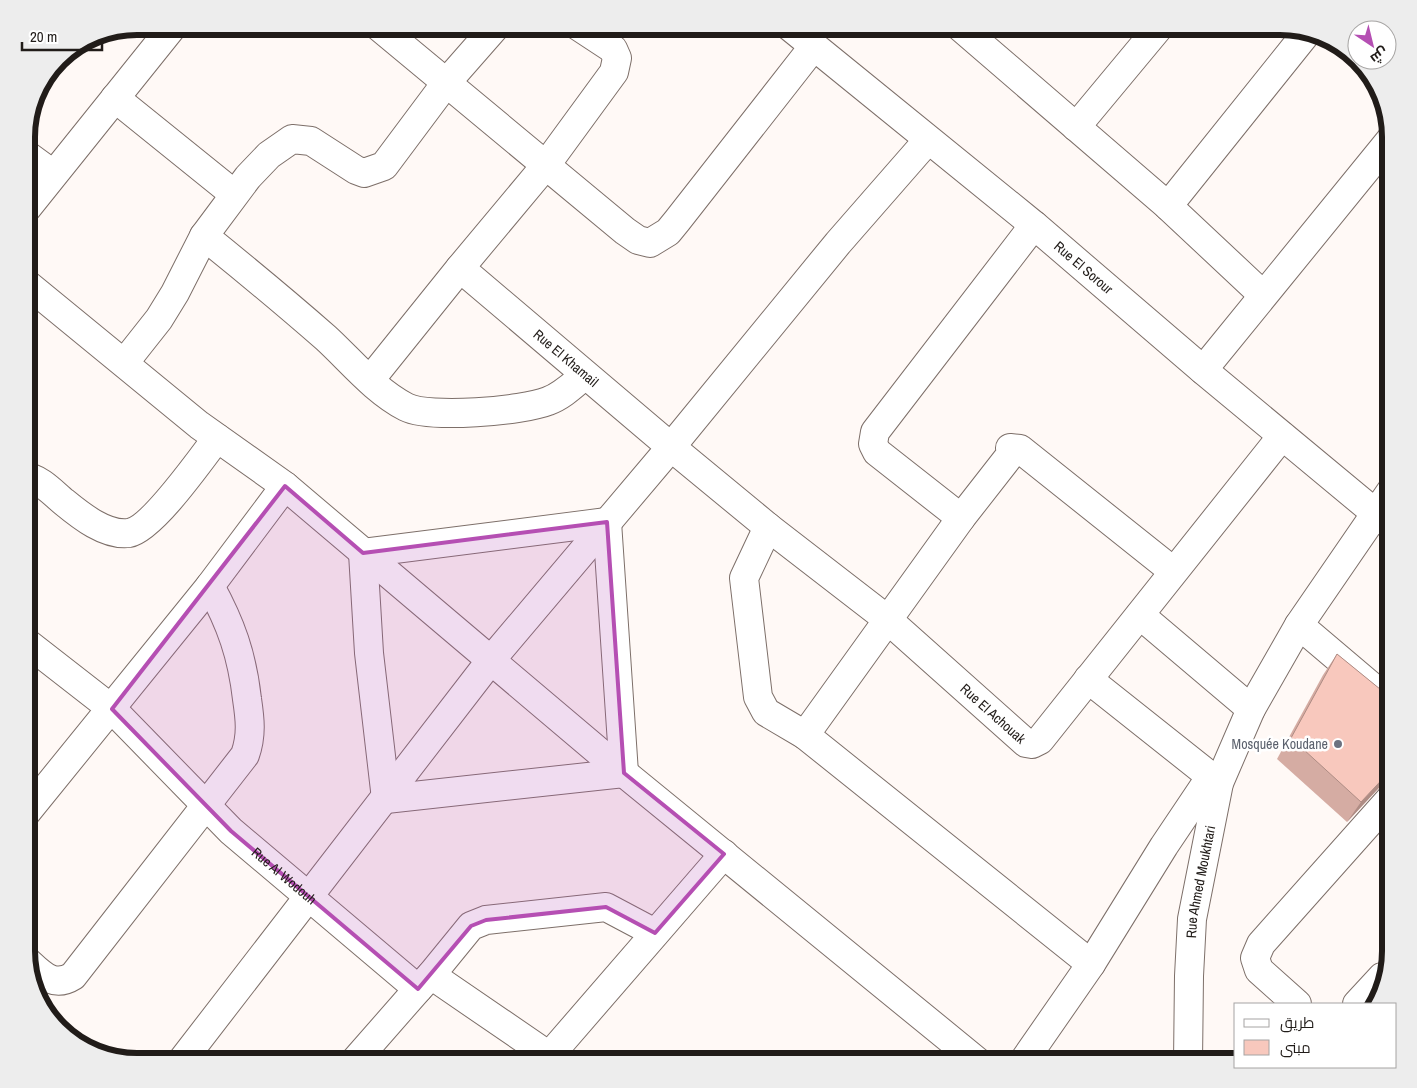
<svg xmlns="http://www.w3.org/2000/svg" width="1417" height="1088" font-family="'Archivo Narrow',Cairo,sans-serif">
<rect width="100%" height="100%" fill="#fff9f6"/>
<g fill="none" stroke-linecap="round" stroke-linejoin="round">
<defs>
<g id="minor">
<polyline points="378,26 625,231 638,240 650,243 668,232 677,221 814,46"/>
<path id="s1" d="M789 26 1034 225 1203 370 1391 526"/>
<polyline points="959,26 1168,206 1263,295"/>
<polyline points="115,98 234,194"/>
<polyline points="1076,127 1160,26"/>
<polyline points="27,155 53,174"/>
<polyline points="1168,206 1305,35"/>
<polyline points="27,208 173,26"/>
<path d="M204 236C245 269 286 303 326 338 351 361 375 391 406 407 429 419 523 411 548 401 562 396 573 385 585 375"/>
<path id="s2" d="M460 268 671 447 768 527 887 619 1026 743 1032 744 1040 740 1282 436"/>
<polyline points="27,284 199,425 285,486 624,773 978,1062"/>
<polyline points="125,362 159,319 175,293 204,236 248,177 269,155 292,139 311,141 356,170 364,173 384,166 446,83 496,26"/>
<polyline points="1203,370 1391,139"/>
<polyline points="370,380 460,268 546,165 614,72 617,58 613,49 578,26"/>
<path d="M26 477C40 478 54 494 64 502 81 516 106 536 129 533 152 529 201 459 217 438"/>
<polyline points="961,518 877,452 873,444 875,432 1034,225"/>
<polyline points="768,527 744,578 758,697 766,712 805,735"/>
<polyline points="363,553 369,653 386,799 624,773 607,522"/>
<polyline points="363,553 607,522"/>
<polyline points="1140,615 1251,709"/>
<polyline points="1299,625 1391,703"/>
<path id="s3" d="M26 642 112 709 231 831 418 989 431 975 558 1062"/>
<polyline points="1088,679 1219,783"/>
<polyline points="26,813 210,586 285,486"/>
<path d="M28 962C42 975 54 988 73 976L245 755C252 735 250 719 247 699 242 655 231 624 210 586"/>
<polyline points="1091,964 805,735 961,518 1011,454 1010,448 1020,449 1173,571"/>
<polyline points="431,975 471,926 486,920 606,907 655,933"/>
<polyline points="1297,1004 1259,970 1255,958 1261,944 1391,798"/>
<polyline points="1357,1004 1382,977"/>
<polyline points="550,1055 724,854"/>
<polyline points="181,1062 491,660 671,447 838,243 928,140"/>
<polyline points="354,1062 418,989"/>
<polyline points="1023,1062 1091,964 1164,846 1211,776"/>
<path id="s4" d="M1188 1062 1189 976 1192 919 1219 783 1251 709 1299 625 1391 491"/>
</g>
</defs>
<use href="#minor" stroke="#7d6f69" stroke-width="30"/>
<use href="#minor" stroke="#fff" stroke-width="28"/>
</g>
<polygon fill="#d5aca3" points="1337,654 1391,698 1391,775 1347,822 1277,759 1323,675"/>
<polygon fill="#ae8c84" points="1391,770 1391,775 1347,822 1361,802"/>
<polygon fill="#f8c8bd" stroke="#ae8c84" points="1337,654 1391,698 1391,770 1361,802 1291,738"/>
<path fill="#b54fb3" fill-opacity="0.2" stroke="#b54fb3" stroke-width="4" stroke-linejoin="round" d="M285 486 363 553 607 522 624 773 724 854 655 933 606 907 486 920 471 926 418 989 231 831 112 709Z"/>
<circle fill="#6b7280" stroke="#fff" stroke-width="2" cx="1338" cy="744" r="5"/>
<g text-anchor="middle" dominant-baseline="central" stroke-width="5" stroke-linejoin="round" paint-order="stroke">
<g font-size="14" fill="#211c19" stroke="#fff">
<text stroke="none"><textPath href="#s1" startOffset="381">Rue El Sorour</textPath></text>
<text stroke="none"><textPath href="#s2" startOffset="139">Rue El Khamail</textPath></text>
<text stroke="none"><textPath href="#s2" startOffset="695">Rue El Achouak</textPath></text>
<text stroke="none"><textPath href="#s3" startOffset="349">Rue Al Wodouh</textPath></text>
<text stroke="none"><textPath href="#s4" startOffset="181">Rue Ahmed Moukhtari</textPath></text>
</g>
<g font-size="14" fill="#5b616d" stroke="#fff" text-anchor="end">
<text x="1328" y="744">Mosquée Koudane</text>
</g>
</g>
<path d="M0 0H1417V1088H0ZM137 35H1280A102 102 0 0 1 1382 137V951A102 102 0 0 1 1280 1053H137A102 102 0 0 1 35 951V137A102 102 0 0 1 137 35Z" fill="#ededed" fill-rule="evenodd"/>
<path fill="none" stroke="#211c19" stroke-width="6" d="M137 35H1280A102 102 0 0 1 1382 137V951A102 102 0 0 1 1280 1053H137A102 102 0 0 1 35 951V137A102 102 0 0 1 137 35Z"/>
<rect x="1234" y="1003" width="162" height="65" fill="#ffffff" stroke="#a6a4a3"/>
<rect x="1244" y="1019" width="25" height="8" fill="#ffffff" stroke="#a6a4a3"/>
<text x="1280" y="1028" font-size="15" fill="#211c19">طريق</text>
<rect x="1244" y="1040" width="25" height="15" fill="#f8c8bd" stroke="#a6a4a3"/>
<text x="1280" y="1053" font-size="15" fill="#211c19">مبنى</text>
<g transform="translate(1372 45) rotate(145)"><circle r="24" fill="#ffffff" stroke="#a6a4a3"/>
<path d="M0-4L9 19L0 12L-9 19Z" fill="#b54fb3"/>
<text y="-8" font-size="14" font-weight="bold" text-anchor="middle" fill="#211c19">ش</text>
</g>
<path d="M22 42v8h80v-8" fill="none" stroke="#211c19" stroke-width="2.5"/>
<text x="30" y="42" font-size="15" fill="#211c19" stroke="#ffffff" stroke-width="4" paint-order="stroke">20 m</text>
</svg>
